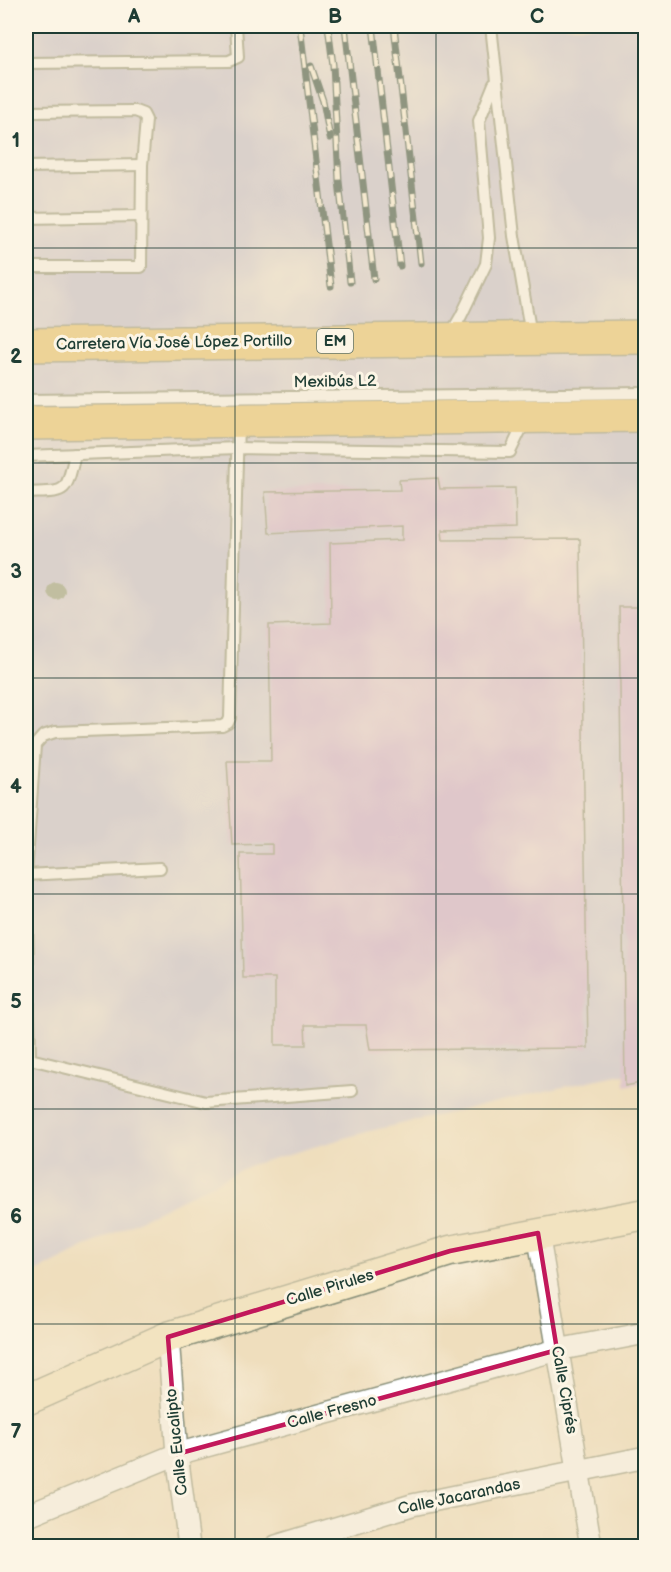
<svg xmlns="http://www.w3.org/2000/svg" width="671" height="1572" font-family="'Balsamiq Sans',sans-serif">
<rect width="100%" height="100%" fill="#fcf5e5"/>
<filter id="ink" filterUnits="userSpaceOnUse"><feTurbulence type="fractalNoise" baseFrequency=".0167" numOctaves="2"/><feDisplacementMap in="SourceGraphic" scale="12" xChannelSelector="R" yChannelSelector="G"/><feConvolveMatrix kernelMatrix="1 2 1 2 8 2 1 2 1" color-interpolation-filters="sRGB"/></filter>
<filter id="wash" filterUnits="userSpaceOnUse"><feTurbulence type="fractalNoise" baseFrequency=".008" numOctaves="4" result="noise"/><feDisplacementMap in="SourceGraphic" scale="24" xChannelSelector="R" yChannelSelector="G"/><feGaussianBlur stdDeviation="1.35" result="paint"/><feColorMatrix in="noise" values="0 0 0 0 0 0 0 0 0 0 0 0 0 0 0 0 0 1.4 0 .05"/><feComposite in="paint" operator="in"/></filter>
<g filter="url(#wash)">
<rect width="100%" height="100%" fill="#efdebd"/>
<polygon fill="#c2c1dc" points="26,26 645,26 645,1070 598,1079 370,1131 250,1165 26,1277"/>
<g id="blocks">
<g fill="#cdabd9">
<polygon points="438,478 440,489 515,488 516,528 442,530 443,540 580,539 588,1048 370,1050 366,1025 305,1025 306,1045 275,1045 275,978 243,978 240,854 272,854 272,844 232,845 227,761 271,761 269,625 331,623 330,543 402,540 402,526 268,533 265,492 400,490 399,480"/>
<polygon points="619,607 646,607 646,1082 625,1086"/>
</g>
</g>
</g>
<g filter="url(#ink)">
<use href="#blocks" fill-opacity="0" stroke="#878e78" stroke-width="1.5"/>
<g fill="none" stroke-linecap="round" stroke-linejoin="round">
<defs>
<g id="lane">
<polyline points="491,26 514,236 531,335"/>
<polyline points="26,63 229,61 238,57 236,26"/>
<polyline points="26,112 135,111 143,114 146,120 142,165 141,267 26,267"/>
<polyline points="26,167 142,165"/>
<polyline points="26,218 141,216"/>
<polyline points="450,335 461,316 486,264 489,238 479,121 494,84"/>
<polyline points="26,400 646,393"/>
<polyline points="238,423 230,718 228,723 222,726 55,732 43,736 35,745 26,875 30,1059 206,1102 352,1091"/>
<polyline points="26,456 237,448 510,452 525,421"/>
<path d="M26 493C68 491 65 496 75 454"/>
<polyline points="26,875 160,868"/>
</g>
<g id="street">
<polyline points="538,1233 591,1546"/>
<polyline points="168,1337 177,1454 189,1546"/>
<polyline points="26,1516 177,1454 557,1350 646,1333"/>
<polyline points="276,1546 412,1505 646,1457"/>
</g>
<polyline id="secondary" points="26,1400 168,1337 450,1251 646,1214"/>
<g id="primary">
<polyline points="26,345 646,337"/>
<polyline points="26,423 646,415"/>
</g>
</defs>
<use href="#lane" stroke="#878e78" stroke-width="14"/>
<use href="#street" stroke="#878e78" stroke-width="24"/>
<use href="#secondary" stroke="#878e78" stroke-width="33"/>
<use href="#primary" stroke="#878e78" stroke-width="36"/>
<use href="#lane" stroke="#fff" stroke-width="10"/>
<use href="#street" stroke="#fff" stroke-width="21"/>
<use href="#secondary" stroke="#f7e8c3" stroke-width="30"/>
<use href="#primary" stroke="#ecc569" stroke-width="33"/>
<defs>
<g id="rail">
<polyline points="300,26 331,286"/>
<polyline points="328,26 333,65 339,181 350,282"/>
<polyline points="345,26 374,279"/>
<polyline points="373,26 400,266"/>
<polyline points="394,26 421,263"/>
<polyline points="311,66 323,101 330,138"/>
</g>
</defs>
<use href="#rail" stroke="#1f3d34" stroke-width="7"/>
<use href="#rail" stroke="#fcf5e5" stroke-width="4.5" stroke-dasharray="14" stroke-linecap="butt"/>
</g>
<circle fill="#8a987c" cx="56" cy="591" r="9"/>
</g>
<path d="M0 0H671V1572H0ZM538 1233 557 1350 177 1454 168 1337 450 1251Z" fill="#efdebd" fill-opacity=".55" fill-rule="evenodd"/>
<path fill="none" stroke="#c2185b" stroke-width="4.5" stroke-linejoin="round" d="M538 1233 557 1350 177 1454 168 1337 450 1251Z"/>
<path fill="none" stroke="#1f3d34" stroke-width="1.5" stroke-opacity="0.55" d="M235 26V1546M436 26V1546M26 248H646M26 463H646M26 678H646M26 894H646M26 1109H646M26 1324H646"/>
<g text-anchor="middle" dominant-baseline="central" stroke-width="6" stroke-linejoin="round" paint-order="stroke">
<rect fill="#fcf5e5" stroke="#617469" stroke-width="1.5" x="317" y="329" width="36" height="24" rx="4.5"/>
<g font-size="15" font-weight="bold" fill="#1f3d34">
<text x="335" y="341">EM</text>
</g>
<g font-size="16" fill="#1f3d34" stroke="#fcf5e5">
<text transform="translate(174 343) rotate(-1)">Carretera Vía José López Portillo</text>
<text transform="translate(335 382) rotate(-1)">Mexibús L2</text>
<text transform="translate(330 1288) rotate(-17)">Calle Pirules</text>
<text transform="translate(564 1390) rotate(80)">Calle Ciprés</text>
<text transform="translate(332 1412) rotate(-15)">Calle Fresno</text>
<text transform="translate(177 1442) rotate(-96)">Calle Eucalipto</text>
<text transform="translate(459 1497) rotate(-12)">Calle Jacarandas</text>
</g>
</g>
<rect width="671" height="1572" fill="none" stroke="#fcf5e5" stroke-width="66"/>
<rect x="33" y="33" width="605" height="1506" fill="none" stroke="#1f3d34" stroke-width="2"/>
<g font-size="20" text-anchor="middle" font-weight="bold" fill="#1f3d34">
<text x="134" y="23">A</text>
<text x="335" y="23">B</text>
<text x="537" y="23">C</text>
<text x="16" y="147">1</text>
<text x="16" y="363">2</text>
<text x="16" y="578">3</text>
<text x="16" y="793">4</text>
<text x="16" y="1008">5</text>
<text x="16" y="1223">6</text>
<text x="16" y="1438">7</text>
</g>
</svg>
